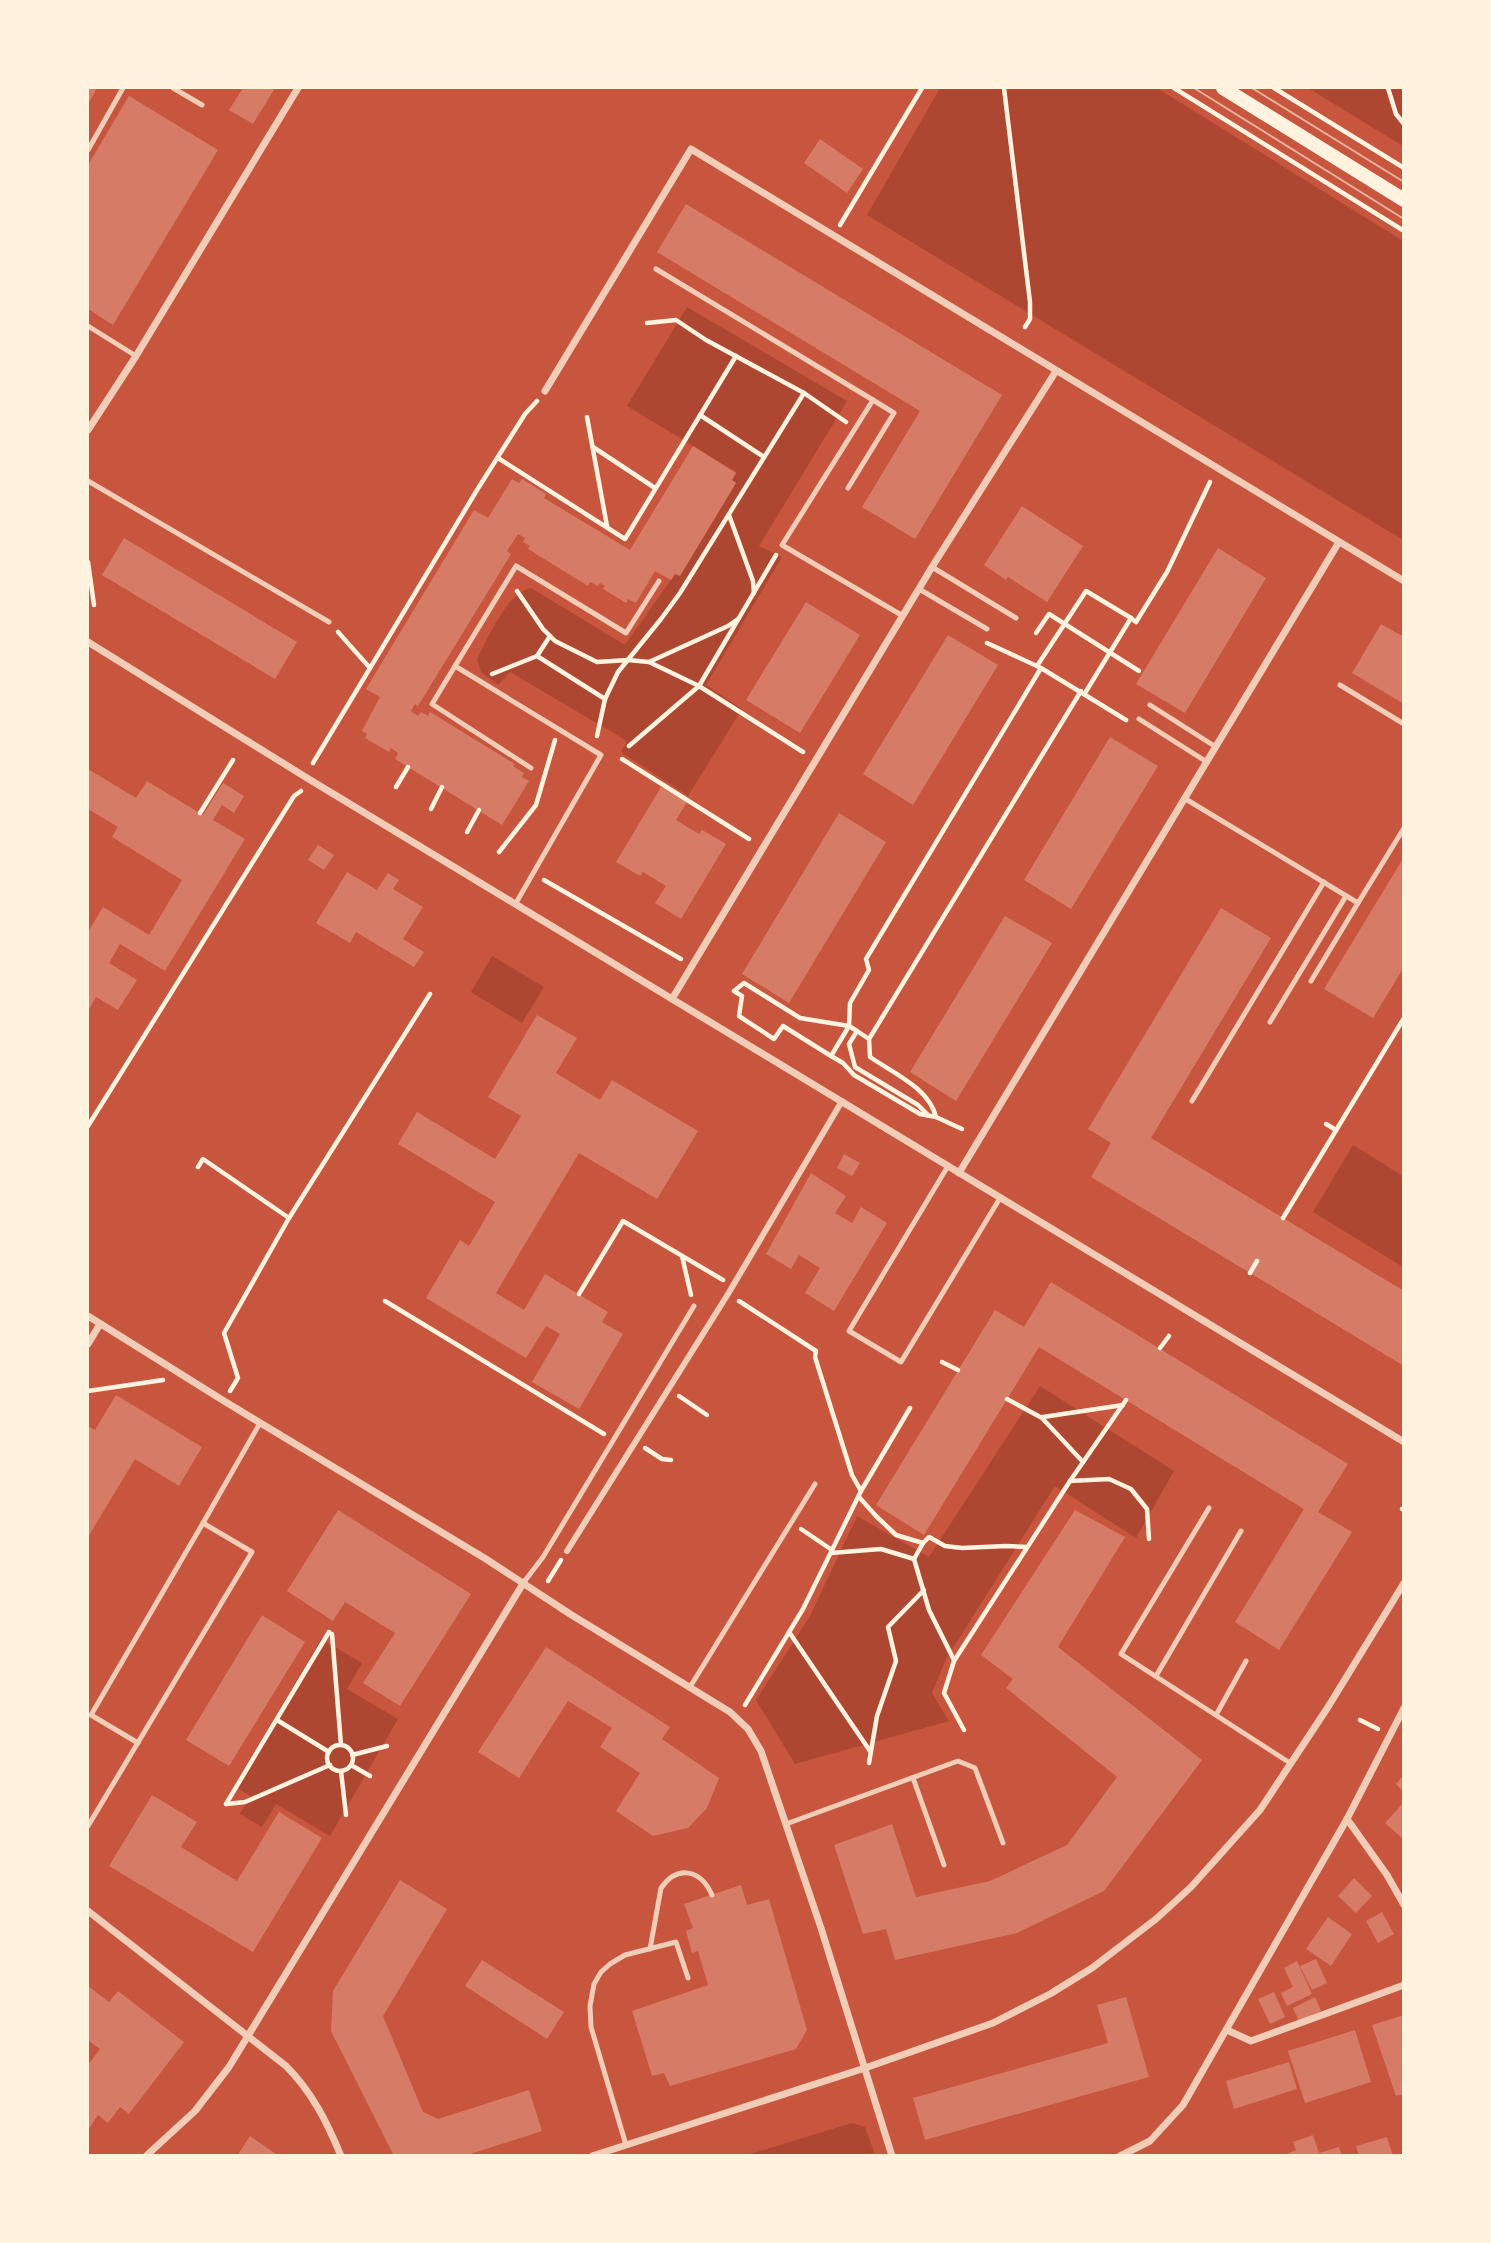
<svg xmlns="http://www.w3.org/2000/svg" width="1491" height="2243" font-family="Signika,sans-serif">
<rect width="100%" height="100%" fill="#c8553d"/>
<g fill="#ae4732">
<polygon points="940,88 1157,88 1403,241 1403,540 867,215"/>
<polygon points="1308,88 1403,88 1403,146"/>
<path d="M687 307 847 401 759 546 782 557 706 685 742 709 688 796 621 752 627 741 510 672 498 685 481 672 477 659C488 639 507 592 531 588L625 645 675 574 680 576 736 483 732 480 736 472 627 406Z"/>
<polygon points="492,956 544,987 522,1023 471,992"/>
<polygon points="1353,1145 1403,1176 1403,1267 1313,1212"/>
<polygon points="1040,1386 1174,1471 1136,1538 1055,1486 946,1659 932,1693 949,1721 795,1764 756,1700 810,1616 857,1516 929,1557"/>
<polygon points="321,1639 362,1663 347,1689 398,1719 330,1836 276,1804 262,1827 240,1814 250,1796 234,1786"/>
<polygon points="852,2123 865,2127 875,2155 747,2155"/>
</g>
<g fill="#d67c66">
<polygon points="88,88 97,88 88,104"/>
<polygon points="243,88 275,88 253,124 229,110"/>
<polygon points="129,96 218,150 113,325 88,309 88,165"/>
<polygon points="820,139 863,169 847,193 804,163"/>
<polygon points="686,204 1002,395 915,539 862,507 920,411 657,252"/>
<polygon points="693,446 736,473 732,480 736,483 680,576 675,574 671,580 655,571 636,603 628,599 626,603 603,589 605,586 600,583 598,586 590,582 588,586 528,549 530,546 523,542 525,538 518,534 507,551 511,554 418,706 415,704 411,711 418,716 421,712 428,716 430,712 515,764 513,766 524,773 522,777 529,781 502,825 395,759 398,753 391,748 389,752 365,738 367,734 362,731 380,697 366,689 474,510 488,518 512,479 519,483 522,479 546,494 544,498 630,550"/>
<polygon points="1022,506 1083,546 1047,602 1008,577 1006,580 984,565"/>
<polygon points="124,538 297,642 275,679 102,575"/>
<polygon points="1218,548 1266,578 1185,713 1136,684"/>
<polygon points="806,602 860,635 800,733 746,700"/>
<polygon points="1381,624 1404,637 1404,704 1352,673"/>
<polygon points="948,635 998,665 913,805 863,774"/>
<polygon points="1110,737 1158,766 1071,909 1024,880"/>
<polygon points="88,769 136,798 147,781 203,815 223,783 244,796 234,813 222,805 213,820 245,839 165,971 120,944 109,963 137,980 118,1010 96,997 88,1011 88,932 103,907 149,935 182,880 112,837 118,827 88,809"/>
<polygon points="661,787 687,802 676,820 699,834 702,830 726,844 681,919 655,903 666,886 643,872 640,876 616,862"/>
<polygon points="839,813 886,842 789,1003 742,974"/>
<polygon points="318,845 334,855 324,870 308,860"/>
<polygon points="1404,857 1404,967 1373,1018 1324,989"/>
<polygon points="347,872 377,890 388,873 399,880 393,889 423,907 403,939 424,952 414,967 356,932 350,943 316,923"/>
<polygon points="1221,908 1271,938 1151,1138 1404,1291 1404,1366 1091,1177 1111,1143 1088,1129"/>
<polygon points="1005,916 1052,943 956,1101 910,1072"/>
<polygon points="537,1015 577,1038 556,1073 600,1100 612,1080 698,1131 657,1199 579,1153 496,1293 524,1310 545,1274 608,1312 602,1322 623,1334 579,1409 532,1382 560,1334 546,1326 526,1358 426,1298 460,1240 469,1246 495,1202 398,1144 417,1112 495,1159 521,1116 488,1097"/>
<polygon points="844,1154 860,1163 852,1176 837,1168"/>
<polygon points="811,1173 846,1196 835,1213 852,1223 861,1207 887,1223 834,1311 805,1293 820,1268 799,1255 791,1269 766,1254"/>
<polygon points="1051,1282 1348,1464 1318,1512 1352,1532 1279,1650 1235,1622 1304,1509 1039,1347 924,1535 876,1505 995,1310 1024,1327"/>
<polygon points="116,1395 202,1447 179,1486 135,1459 88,1537 88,1426 95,1430"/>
<polygon points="338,1510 471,1594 400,1706 363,1683 395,1633 345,1602 333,1621 287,1591"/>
<polygon points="1075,1510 1125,1537 1058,1647 1202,1760 1104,1891 1017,1933 895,1960 886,1929 863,1934 834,1845 892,1824 916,1897 990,1881 1067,1845 1117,1777 1006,1688 1013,1679 981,1655"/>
<polygon points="262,1615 305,1642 229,1766 186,1740"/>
<polygon points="546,1647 670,1727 662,1739 719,1778 707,1808 688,1828 653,1836 616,1811 640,1773 600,1747 612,1728 568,1701 519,1778 478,1752"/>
<polygon points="1404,1774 1404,1793 1396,1784"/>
<polygon points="152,1795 197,1822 181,1847 237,1881 279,1812 322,1838 253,1952 109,1866"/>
<polygon points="1404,1802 1404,1840 1385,1823"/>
<polygon points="1354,1878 1372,1896 1356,1913 1338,1896"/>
<polygon points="400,1880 447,1909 383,2016 423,2112 438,2119 529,2090 542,2131 464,2156 394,2156 331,2031 333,1991"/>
<polygon points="741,1885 747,1905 769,1899 807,2030 796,2049 670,2086 664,2073 652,2076 632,2011 708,1985 698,1951 692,1953 686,1931 693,1928 684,1904"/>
<polygon points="1382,1912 1394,1934 1378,1943 1366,1921"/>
<polygon points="1328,1917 1352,1934 1331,1966 1306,1949"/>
<polygon points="1316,1959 1327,1983 1312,1990 1300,1966"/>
<polygon points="482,1960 564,2012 547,2039 465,1986"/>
<polygon points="1297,1961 1312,1994 1287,2006 1281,1993 1293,1987 1284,1968"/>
<polygon points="88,1986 109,2002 118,1991 184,2042 129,2114 120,2107 108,2123 98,2115 88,2130 88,2065 100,2049 88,2040"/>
<polygon points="1274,1992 1285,2017 1270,2024 1258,1999"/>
<polygon points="1126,1997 1149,2077 925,2140 913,2098 1108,2043 1097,2005"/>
<polygon points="1315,1997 1321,2011 1299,2021 1293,2008"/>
<polygon points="1404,2015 1404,2094 1396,2096 1372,2025"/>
<polygon points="1355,2030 1371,2082 1305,2103 1288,2051"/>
<polygon points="1289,2062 1297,2089 1234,2109 1226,2081"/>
<polygon points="1313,2135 1319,2153 1339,2147 1342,2156 1282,2156 1296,2150 1293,2142"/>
<polygon points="250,2136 279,2156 237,2156"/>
<polygon points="1387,2137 1393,2156 1359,2156 1356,2146"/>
</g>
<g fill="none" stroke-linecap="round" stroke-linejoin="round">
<g stroke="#fff3e0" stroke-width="4.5">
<polyline points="1004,88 1030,302 1030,319 1025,327"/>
<polyline points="1174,88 1404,231"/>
<polyline points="1274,88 1404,168"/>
<polyline points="1388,88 1396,114 1404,124"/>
<polyline points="840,225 922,88"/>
<polyline points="647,323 676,320 706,340 804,393 846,422"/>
<polyline points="700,415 764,457"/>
<polyline points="587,417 607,526"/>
<polyline points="593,447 655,488"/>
<polyline points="498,458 625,539 736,356"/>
<polyline points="729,515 753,581 754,593"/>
<polyline points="88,562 94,605"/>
<polyline points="517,591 543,629 555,641 597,662 628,660 649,662 699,686 803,752"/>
<polyline points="338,632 370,668"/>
<polyline points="1036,633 1049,614 1139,671"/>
<polyline points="987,643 1039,667"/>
<polyline points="537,656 550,636"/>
<polyline points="649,662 728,626 738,619"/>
<polyline points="1037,666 1086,591 1131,618"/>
<polyline points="492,674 537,656 605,699"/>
<polyline points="1085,693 1131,618 1136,622 1167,572 1210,482"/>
<polyline points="597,736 605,699 618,672 661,619 680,593 804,393"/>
<polyline points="629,746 699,686 776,555"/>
<polyline points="622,759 749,839"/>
<polyline points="313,763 477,490 525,414 537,401"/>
<polyline points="396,787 408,767"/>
<polyline points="431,809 442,787"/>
<polyline points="200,813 233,760"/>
<polyline points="467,832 479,810"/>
<polyline points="499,852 536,805 555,740"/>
<polyline points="544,880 681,959"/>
<path d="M857 1031 869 1039 870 1057C893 1073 929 1088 936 1117"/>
<polyline points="869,1039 1081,691"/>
<polyline points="831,1056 843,1063 854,1075 920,1114 936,1117 962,1129"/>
<polyline points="928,1115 918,1105 855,1067 849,1044 857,1031 849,1026 800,1018 744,983 734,991 742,996 739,1016 774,1039 783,1026 831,1056 849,1026 850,1003 869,970 866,959 1041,668 1126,720"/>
<polyline points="1326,1124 1336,1130"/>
<polyline points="88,1126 294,796 301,791"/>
<polyline points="198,1167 203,1159 289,1218"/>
<polyline points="1283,1218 1404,1018"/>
<polyline points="682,1256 691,1295"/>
<polyline points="1250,1273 1257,1261"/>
<polyline points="579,1294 623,1221 723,1280"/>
<polyline points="385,1301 604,1434"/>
<polyline points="739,1301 816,1351 815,1357 852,1475 861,1491"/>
<polyline points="1160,1348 1169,1336"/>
<polyline points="942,1362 958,1370"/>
<polyline points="88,1391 163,1380"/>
<polyline points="230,1391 238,1378 224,1333 289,1218 430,994"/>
<polyline points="679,1396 707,1415"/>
<polyline points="1007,1399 1042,1418 1083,1462"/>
<polyline points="1043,1417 1123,1405"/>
<polyline points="645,1448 662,1459 671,1460"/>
<polyline points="1070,1481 1109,1479 1131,1489 1147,1509 1149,1539"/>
<polyline points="859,1497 876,1516 896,1535 923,1543 914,1559 929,1610 954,1660"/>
<polyline points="1402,1509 1404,1510"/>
<polyline points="801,1529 832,1550"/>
<polyline points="923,1543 929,1537 945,1546 962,1548 1006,1546 1027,1547"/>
<polyline points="831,1553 881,1549 914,1559"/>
<polyline points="548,1581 561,1560"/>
<polyline points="789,1632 870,1751"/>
<polyline points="332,1634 341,1745"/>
<polyline points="745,1705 803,1609 861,1491 910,1408"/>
<polyline points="277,1720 329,1752"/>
<polyline points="1360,1720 1378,1729"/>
<polyline points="964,1730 944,1693 954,1661 1070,1481 1126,1400"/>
<circle cx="340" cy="1758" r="13"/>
<polyline points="352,1755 387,1746"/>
<polyline points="869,1763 877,1716 896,1661 888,1627 924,1590"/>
<polyline points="351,1765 370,1776"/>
<polyline points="341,1771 346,1815"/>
<polyline points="226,1804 329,1632"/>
<polyline points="227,1804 245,1802 330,1765"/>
</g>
<g stroke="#f1ccb7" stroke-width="5">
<polyline points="173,88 202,105"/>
<polyline points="88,150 123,88"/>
<polyline points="656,269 873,400 782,545 903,616"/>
<polyline points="88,326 136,356"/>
<polyline points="88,481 329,622"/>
<polyline points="848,488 894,413 873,400"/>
<polyline points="932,567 1016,618"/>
<polyline points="919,589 987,629"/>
<polyline points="455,666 432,704 531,768"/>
<polyline points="1340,685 1404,724"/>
<polyline points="1150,705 1216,747"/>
<polyline points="1139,719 1207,762"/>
<polyline points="1184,798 1358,903 1311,981"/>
<polyline points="516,903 601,755 455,666 516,566 626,633 659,581"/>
<polyline points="1358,903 1404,828"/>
<polyline points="1270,1022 1346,896"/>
<polyline points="1192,1101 1324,882"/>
<polyline points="948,1166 849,1331 901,1362 1000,1198"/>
<polyline points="1209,1508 1121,1654 1290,1763"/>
<polyline points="524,1582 543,1557 694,1306"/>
<polyline points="1156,1676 1241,1531"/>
<polyline points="690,1687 815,1484"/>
<polyline points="1216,1715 1246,1661"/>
<polyline points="138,1743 91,1715 203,1523"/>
<polyline points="913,1778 944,1865"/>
<polyline points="786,1824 958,1761 975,1768 1003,1843"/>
<polyline points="88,1826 252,1552 203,1523 260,1423"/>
<path d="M650 1949 661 1888C678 1864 701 1870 712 1895"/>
<polyline points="626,2145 591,2027 590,2006 594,1984 601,1972 610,1964 625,1955 676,1942 688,1978"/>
</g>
<polyline stroke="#f1ccb7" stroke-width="6" points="567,1551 728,1294 842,1101"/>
<g stroke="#f1ccb7" stroke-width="7">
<polyline points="545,391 691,149 1404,581"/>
<polyline points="88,430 136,356 298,88"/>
<polyline points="88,642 307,778 1404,1442"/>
<polyline points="672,999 932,567 1056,371"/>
<polyline points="959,1173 1339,542"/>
<polyline points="88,1316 224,1401 486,1559 570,1614 730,1712 748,1729 761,1751 821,1928 892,2156"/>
<polyline points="88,1344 100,1324"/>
<polyline points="1347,1819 1387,1875 1404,1905"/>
<path d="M88 1911 286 2066C312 2092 327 2122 341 2156"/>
<polyline points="1227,2030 1251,2041 1404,1985"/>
<polyline points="146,2156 195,2111 229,2067 524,1582"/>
<polyline points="592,2156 865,2068 993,2023 1050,1994 1092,1968 1156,1919 1191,1887 1260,1810 1328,1707 1404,1583"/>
<polyline points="1120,2156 1150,2141 1183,2105 1347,1819 1404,1708"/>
</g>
<polyline stroke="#fff3e0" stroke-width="14" points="1223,88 1404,200"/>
<g stroke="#e9b49f" stroke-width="2">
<polyline points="1194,88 1404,219"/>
<polyline points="1252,88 1404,182"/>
</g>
</g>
<rect width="1491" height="2243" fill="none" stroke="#fff3e0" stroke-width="178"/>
</svg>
